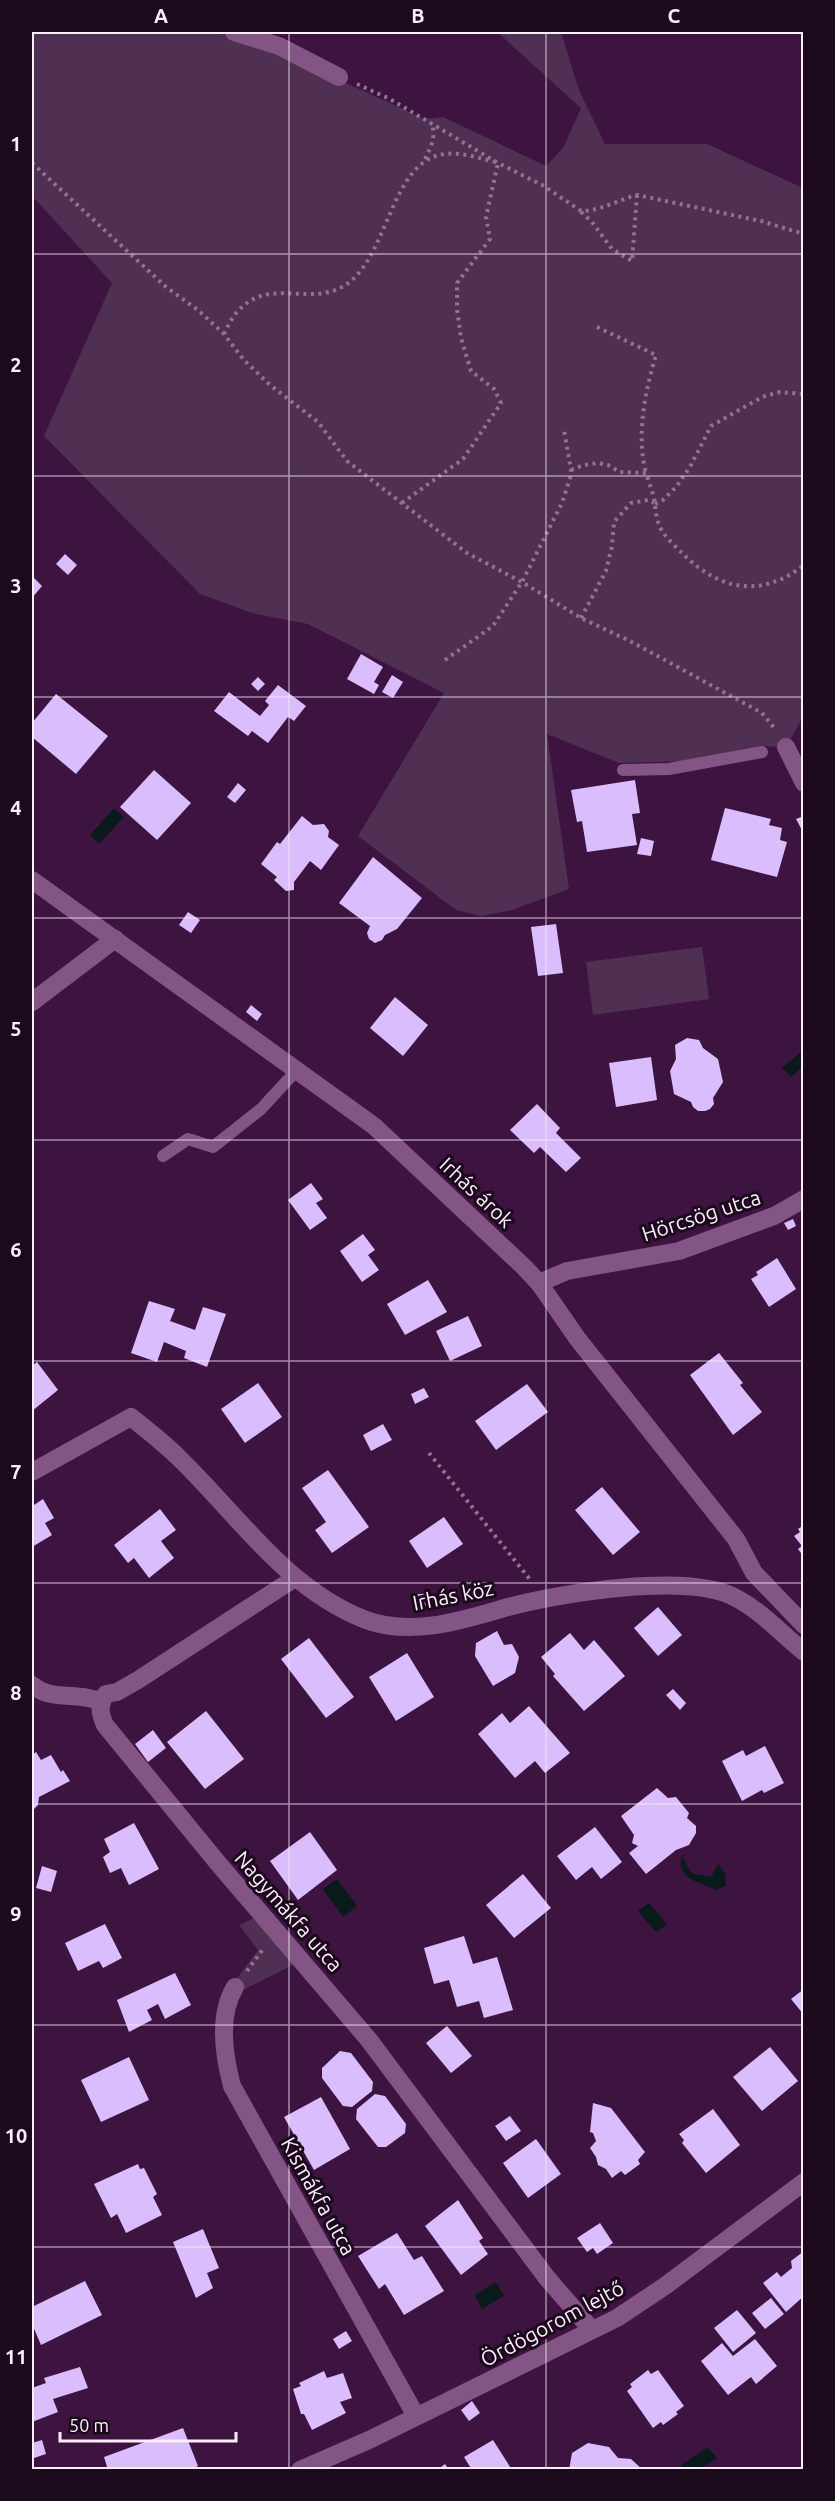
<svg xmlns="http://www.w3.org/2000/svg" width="835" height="2501" font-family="Ubuntu,sans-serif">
<rect width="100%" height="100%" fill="#3d1440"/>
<g fill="#503052">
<polygon points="32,32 215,32 267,47 425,119 443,117 546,166 563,148 581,108 497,32 561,32 579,90 605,144 707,144 803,188 804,715 786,747 761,746 686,761 619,763 547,734 569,889 512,910 481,916 456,910 358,836 444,693 308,624 252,613 200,594 44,436 112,283 32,196"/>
<polygon points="702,947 709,999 593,1015 586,962"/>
<polygon points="258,1916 299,1962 241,1991 232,1985 258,1950 239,1925"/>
</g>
<g fill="#091a1b">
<polygon points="114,808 124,817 99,844 90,835"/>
<polygon points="802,1051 803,1066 791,1077 782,1068"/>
<path d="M682 1855C694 1878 687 1872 711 1877L718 1864 725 1873 726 1886 716 1890C701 1882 675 1880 682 1855Z"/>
<polygon points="337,1879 357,1906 343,1917 323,1889"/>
<polygon points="649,1903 667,1924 656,1932 638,1911"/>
<polygon points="496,2282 504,2296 482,2309 475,2295"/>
<polygon points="708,2447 717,2458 700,2469 683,2469 680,2466"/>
</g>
<g fill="#dabdfc">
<polygon points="65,554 77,565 68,575 56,564"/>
<polygon points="32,576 42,586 32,598"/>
<polygon points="361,654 383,667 374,682 379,685 374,694 347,679"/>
<polygon points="392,675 403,682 393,698 382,692"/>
<polygon points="258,677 265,684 258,691 251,684"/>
<polygon points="278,685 306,706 294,721 288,717 268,743 252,731 248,736 214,711 229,692 260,716 269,705 265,701"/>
<polygon points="56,694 108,736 76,774 32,737 32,723"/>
<polygon points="154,770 191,803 157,840 120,807"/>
<polygon points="635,780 640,813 632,814 637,845 587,852 582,821 577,822 571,790"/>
<polygon points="238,783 246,790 235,803 227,797"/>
<polygon points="725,808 771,819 769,825 782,828 780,840 787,842 777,877 711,860"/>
<polygon points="302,816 313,825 324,824 329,831 328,837 339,845 321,870 310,861 294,882 294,890 286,891 274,880 277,877 261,864 277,842 280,844"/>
<polygon points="804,816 804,834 796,819"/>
<polygon points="641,838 654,841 651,856 637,854"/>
<polygon points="373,857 422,898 397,929 385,935 382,940 375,943 369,939 367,933 370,926 339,903"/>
<polygon points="188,912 200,920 191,933 179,925"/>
<polygon points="556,924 563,973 538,976 531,927"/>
<polygon points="395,997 428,1025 403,1056 370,1028"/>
<polygon points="251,1005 262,1014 257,1021 246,1012"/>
<polygon points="687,1038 699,1040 703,1048 718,1059 723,1082 713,1098 714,1104 710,1109 705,1111 698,1111 693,1107 691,1102 674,1094 670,1071 676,1059 675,1045"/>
<polygon points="651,1057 657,1100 616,1107 609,1063"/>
<polygon points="537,1104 560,1128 556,1133 581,1158 566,1172 540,1147 534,1153 510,1130"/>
<polygon points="311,1183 323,1199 316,1203 327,1218 310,1230 288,1200"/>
<polygon points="793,1219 796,1226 788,1230 784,1223"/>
<polygon points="363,1234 375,1250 368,1255 379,1270 362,1282 340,1251"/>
<polygon points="777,1258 796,1289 769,1307 751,1279 758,1275 756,1272"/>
<polygon points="428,1280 447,1312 405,1335 387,1304"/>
<polygon points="149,1301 175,1309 170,1321 195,1330 203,1307 226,1314 207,1367 184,1358 186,1351 164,1342 157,1362 131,1353"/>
<polygon points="468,1316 482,1346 450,1361 436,1331"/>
<polygon points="719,1353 743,1383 740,1385 762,1412 733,1435 690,1375"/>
<polygon points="37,1362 58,1390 32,1411 32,1366"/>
<polygon points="258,1383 282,1417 245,1443 221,1409"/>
<polygon points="527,1384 548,1412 496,1450 475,1421"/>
<polygon points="424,1388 429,1397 415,1404 411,1394"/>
<polygon points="383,1424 392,1440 371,1451 363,1435"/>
<polygon points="328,1470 369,1527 332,1553 315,1530 326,1522 302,1488"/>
<polygon points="602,1487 640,1532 613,1555 575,1510"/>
<polygon points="43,1499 54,1518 45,1523 52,1535 32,1547 32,1500 34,1505"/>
<polygon points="160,1509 176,1530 161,1541 174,1558 149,1578 134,1558 128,1563 114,1545"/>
<polygon points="444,1517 463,1544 427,1568 409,1541"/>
<polygon points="804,1525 804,1557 798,1549 802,1546 794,1536 800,1532 798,1529"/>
<polygon points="429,1593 431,1605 414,1607 412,1595"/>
<polygon points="658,1607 682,1635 658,1656 634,1628"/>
<polygon points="497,1631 504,1645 512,1644 519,1657 515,1673 493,1686 475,1656 476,1643"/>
<polygon points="570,1633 584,1650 594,1640 625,1676 584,1711 553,1676 555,1674 541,1657"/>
<polygon points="309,1638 354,1697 326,1718 281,1659"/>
<polygon points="407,1653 434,1697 396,1721 369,1677"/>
<polygon points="673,1689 686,1703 680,1710 666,1695"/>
<polygon points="529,1706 570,1753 545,1773 535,1761 515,1778 478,1734 502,1713 510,1723"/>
<polygon points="206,1711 244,1759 205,1789 167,1742"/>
<polygon points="153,1730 166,1748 148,1762 135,1744"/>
<polygon points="765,1746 784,1783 764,1793 762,1790 742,1801 722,1761 743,1750 746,1756"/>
<polygon points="36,1752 41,1760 51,1755 61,1772 63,1770 70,1781 39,1797 38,1805 32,1811 32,1755"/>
<polygon points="657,1788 668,1798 676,1797 689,1813 687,1818 696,1826 696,1833 689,1845 676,1850 646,1874 629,1853 638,1846 632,1843 634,1835 621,1816"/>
<polygon points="134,1823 159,1869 129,1885 121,1868 110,1873 103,1857 110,1852 104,1839"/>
<polygon points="595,1827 622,1862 601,1879 592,1867 576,1880 557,1856"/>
<polygon points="310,1832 337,1870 298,1900 270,1861"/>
<polygon points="42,1866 57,1871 51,1892 36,1888"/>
<polygon points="523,1874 551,1908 514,1938 486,1905"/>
<polygon points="105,1924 122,1958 103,1968 99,1961 78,1971 65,1943"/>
<polygon points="464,1936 473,1964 497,1957 513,2010 484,2018 479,2001 457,2007 449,1980 434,1984 424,1948"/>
<polygon points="175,1973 191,2005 165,2019 158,2004 147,2010 152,2020 129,2032 117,2000"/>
<polygon points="804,1989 804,2015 791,1999"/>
<polygon points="447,2026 472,2056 451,2073 426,2043"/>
<polygon points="770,2047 798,2081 762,2111 733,2077"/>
<polygon points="340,2051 351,2053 373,2082 372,2091 352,2107 343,2106 322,2078 322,2068"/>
<polygon points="129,2057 149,2100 101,2122 81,2080"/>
<polygon points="375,2094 385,2096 406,2124 405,2133 386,2147 378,2147 356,2119 357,2109"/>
<polygon points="321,2097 350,2149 314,2170 284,2117"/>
<polygon points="593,2103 611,2108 645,2152 638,2160 640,2164 625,2175 621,2171 612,2178 606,2169 598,2165 596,2157 590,2148 596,2141 593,2133 590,2132"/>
<polygon points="713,2109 740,2145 706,2173 682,2143 684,2140 679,2134"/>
<polygon points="510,2116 521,2131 506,2141 495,2126"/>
<polygon points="536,2139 561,2174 528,2198 503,2163"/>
<polygon points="138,2164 140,2169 144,2168 157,2194 153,2197 162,2215 126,2233 117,2214 111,2218 94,2184"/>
<polygon points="458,2200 483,2238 479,2241 488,2254 461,2275 425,2226"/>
<polygon points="600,2223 613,2243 597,2254 593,2248 587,2252 577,2238"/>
<polygon points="203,2229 219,2268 207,2273 213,2288 196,2298 173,2242"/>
<polygon points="397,2233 414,2260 422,2256 444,2291 404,2315 385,2284 379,2289 358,2256"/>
<polygon points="804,2251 804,2296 786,2312 763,2283 777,2272 781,2277 792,2268 791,2261"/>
<polygon points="85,2281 102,2315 41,2345 32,2324 32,2307"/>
<polygon points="771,2298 784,2314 765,2329 752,2313"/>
<polygon points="737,2310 756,2333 733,2352 714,2328"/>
<polygon points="346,2331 352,2341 339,2349 333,2339"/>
<polygon points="755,2339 777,2366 756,2384 751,2377 728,2395 701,2361 722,2343 733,2356"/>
<polygon points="80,2367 88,2388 53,2399 58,2412 32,2422 32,2388 46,2383 44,2378"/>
<polygon points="648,2370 651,2374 658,2370 684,2406 676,2412 678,2414 663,2425 661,2422 653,2428 627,2391 632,2387 630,2384"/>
<polygon points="324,2371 327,2378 343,2373 352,2398 340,2402 346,2413 312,2430 304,2414 301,2414 293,2389 301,2386 299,2383"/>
<polygon points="472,2401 480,2413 469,2421 461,2410"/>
<polygon points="183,2428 198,2466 190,2470 108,2470 104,2457"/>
<polygon points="42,2440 46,2454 34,2458 32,2443"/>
<polygon points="493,2440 512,2470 472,2470 464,2457"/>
<polygon points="588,2443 609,2447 618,2458 631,2459 643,2470 569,2470 572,2453"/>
<polygon points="445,2464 449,2470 437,2470"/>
</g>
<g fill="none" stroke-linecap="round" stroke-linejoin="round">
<g stroke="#917292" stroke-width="4" stroke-dasharray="3 4.5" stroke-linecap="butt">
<path d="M357 84 390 99 498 163 544 186 581 211C601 211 617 200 637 195L761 221 804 234"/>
<path d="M425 159C431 147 436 137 432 124"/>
<polyline points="32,163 166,287 198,310 224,334 243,359 270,385 318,422 347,461 467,553 522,582 581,618 630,641 762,713 776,730"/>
<polyline points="581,212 592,222 612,249 632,261 637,195"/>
<path d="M597 327 656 355C645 391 636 436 646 473"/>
<path d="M224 334C228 326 232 317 238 311 269 277 306 306 342 287 389 262 389 160 445 154 461 152 479 158 495 162"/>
<path d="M571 470 584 465 598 463 608 465 620 472 646 473C649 483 654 494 655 505 656 514 657 522 662 531 668 540 677 548 684 555 721 591 762 598 804 565"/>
<polyline points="402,503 463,459 501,403 494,389 471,371 461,338 457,309 457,283 490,239 486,217 498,163"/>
<polyline points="655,504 663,500 676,487 690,467 711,426 762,397 780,392 804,394"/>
<polyline points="581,618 606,571 612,546 614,522 631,503 648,500 654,503"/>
<polyline points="445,660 493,626 522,582 562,503 570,478 571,470 564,430"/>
<polyline points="429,1453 532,1582"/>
<polyline points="247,1971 263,1949"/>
</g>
<g stroke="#825584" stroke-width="12">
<polyline points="623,770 669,769 762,752"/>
<polyline points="163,1156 188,1139 213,1147 261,1109 297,1070"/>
</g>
<g stroke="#825584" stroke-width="18">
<polyline points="234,32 279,46 339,77"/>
<polyline points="786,747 804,783"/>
<polyline points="32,880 374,1126 524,1267 539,1283 577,1338 736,1539 754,1573 804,1625"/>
<polyline points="32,1002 115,939"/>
<polyline points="539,1283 567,1271 679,1251 774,1216 804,1199"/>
<path d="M32 1472 131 1417C147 1430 164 1443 179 1458 238 1515 287 1590 366 1620 412 1637 463 1620 508 1607 560 1593 689 1572 736 1598 761 1611 782 1634 804 1652"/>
<path d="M295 1578 138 1680 117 1692 106 1694C99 1705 99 1712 105 1725L217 1862 369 2040 547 2278 592 2330"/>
<path d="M32 1685C51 1702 79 1691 101 1702"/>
<path d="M235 1987C218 2015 224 2056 232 2086L416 2416"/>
<polyline points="300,2470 369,2440 617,2318 665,2286 804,2182"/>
</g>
</g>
<path fill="none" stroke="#feeefe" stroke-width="1.5" stroke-opacity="0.55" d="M289 32V2470M546 32V2470M32 254H804M32 476H804M32 697H804M32 918H804M32 1140H804M32 1361H804M32 1583H804M32 1804H804M32 2025H804M32 2247H804"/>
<g text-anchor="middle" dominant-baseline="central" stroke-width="6" stroke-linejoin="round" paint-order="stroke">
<g font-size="21" fill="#feeefe" stroke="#1b091c">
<text transform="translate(477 1192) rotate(43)">Irhás árok</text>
<text transform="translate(701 1215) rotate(-18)">Hörcsög utca</text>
<text transform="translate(453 1595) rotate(-11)">Irhás köz</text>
<text transform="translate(289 1911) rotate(49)">Nagymákfa utca</text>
<text transform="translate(319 2196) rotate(61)">Kismákfa utca</text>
<text transform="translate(552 2323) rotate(-28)">Ördögorom lejtő</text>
</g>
</g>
<rect width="835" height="2501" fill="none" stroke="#1b091c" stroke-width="66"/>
<path d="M60 2432v9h176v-9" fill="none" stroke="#feeefe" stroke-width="3"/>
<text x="69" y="2432" font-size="18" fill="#feeefe" stroke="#1b091c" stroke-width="4.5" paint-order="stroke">50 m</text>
<rect x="33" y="33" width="769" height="2435" fill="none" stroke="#feeefe" stroke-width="2"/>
<g font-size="20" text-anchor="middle" font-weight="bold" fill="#feeefe">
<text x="161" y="23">A</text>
<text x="418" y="23">B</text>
<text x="674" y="23">C</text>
<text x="16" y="151">1</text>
<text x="16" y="372">2</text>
<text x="16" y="593">3</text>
<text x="16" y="815">4</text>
<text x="16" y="1036">5</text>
<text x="16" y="1257">6</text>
<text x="16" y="1479">7</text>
<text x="16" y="1700">8</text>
<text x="16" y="1921">9</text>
<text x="16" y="2143">10</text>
<text x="16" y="2364">11</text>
</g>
</svg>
